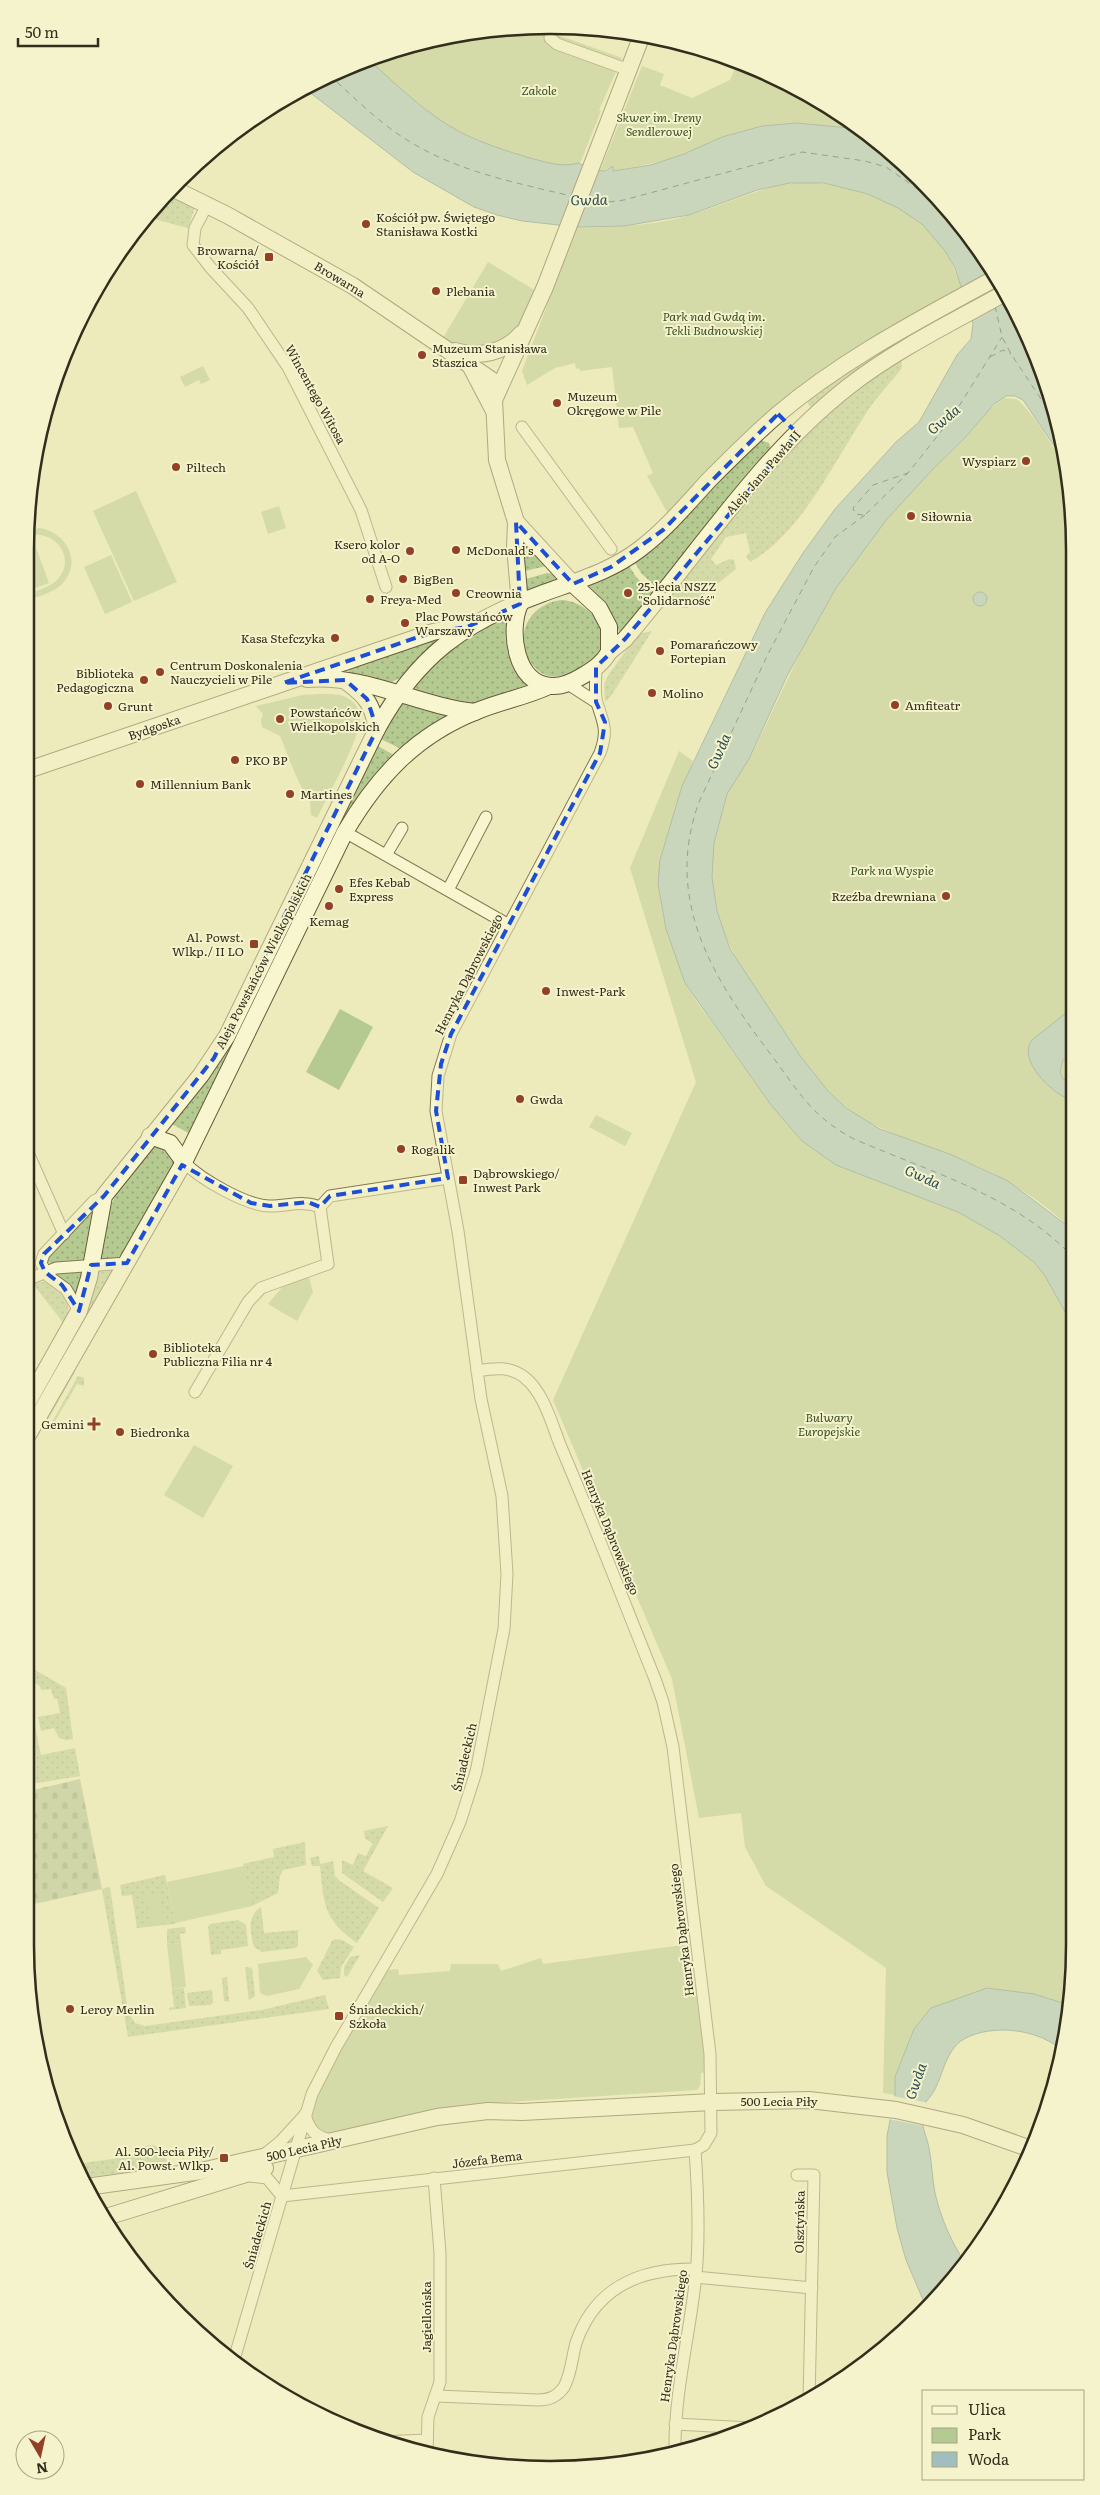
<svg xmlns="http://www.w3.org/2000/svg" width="1100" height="2495" font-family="Literata,serif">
<defs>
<pattern id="grass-dots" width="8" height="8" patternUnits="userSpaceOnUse" patternTransform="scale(1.25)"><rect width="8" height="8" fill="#b5ca91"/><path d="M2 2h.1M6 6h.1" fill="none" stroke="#94a476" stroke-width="1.8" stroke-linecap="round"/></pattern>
<pattern id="cemetery-stones" width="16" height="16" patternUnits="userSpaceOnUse" patternTransform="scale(1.25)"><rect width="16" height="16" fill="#adbe91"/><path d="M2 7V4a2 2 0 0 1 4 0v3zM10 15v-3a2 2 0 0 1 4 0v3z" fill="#8d9b76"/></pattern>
</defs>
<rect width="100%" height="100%" fill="#edeabc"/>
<g fill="url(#grass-dots)">
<polygon points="166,194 195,207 188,228 146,217"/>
<polygon points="895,343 895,345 813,407 809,406 807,400 848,368"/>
<path d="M901 358 902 368C893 380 882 391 873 403 838 453 804 532 750 562L746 556 750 552 746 533 726 537 711 559 716 565 730 559 734 560 736 569 687 608H683L669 597 784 455 849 393Z"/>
<polygon points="760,440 769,443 771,449 658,589 641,573 634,561"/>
<polygon points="520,528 546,566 525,571"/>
<polygon points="628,564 636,577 654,594 620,634 607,605 585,586"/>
<polygon points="547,573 553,574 557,581 524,593 526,579"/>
<path d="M563 600C586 602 615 628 598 653 595 658 589 662 584 665 566 677 546 684 531 663 512 635 531 602 563 600Z"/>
<path d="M510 614C499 647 510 665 533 688L471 704H463L408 690 455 644Z"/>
<polygon points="652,631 611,696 605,702 604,684 609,674 638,634"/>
<polygon points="450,632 400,678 390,683 349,675 348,666"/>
<polygon points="401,701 451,715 401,749 379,738"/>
<polygon points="376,745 394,755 338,832 335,831"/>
<polygon points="310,880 314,881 192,1135 170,1123"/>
<polygon points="155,1145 162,1145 175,1163 124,1253 115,1259 98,1261 107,1216 120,1184"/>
<polygon points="96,1204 86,1261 49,1263 47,1260 49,1257"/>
<polygon points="116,1268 79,1333 76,1332 97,1270"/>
<polygon points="83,1270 77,1299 52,1273"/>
<path d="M47 1281C68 1290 72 1304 65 1325L33 1284Z"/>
<polygon points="75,1372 74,1374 47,1421 45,1420 72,1373"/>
<polygon points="78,1376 84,1378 84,1386 77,1384 55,1421 61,1426 57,1427 51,1424"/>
<polygon points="25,1664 66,1688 73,1739 66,1740 59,1738 54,1728 41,1731 38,1717 60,1713 57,1698 54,1699 51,1689 41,1690 40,1686 29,1680 25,1680"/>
<polygon points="33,1716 41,1755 75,1748 80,1776 25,1785 25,1717"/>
<polygon points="388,1826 363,1871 393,1888 383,1902 342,1873 342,1860 353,1865 358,1853 366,1856 373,1843 365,1839 364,1831"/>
<polygon points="305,1842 306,1865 283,1870 280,1876 278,1893 252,1906 243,1864 274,1857 273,1849"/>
<path d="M319 1856 320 1864 333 1861 335 1876 340 1881 379 1908 357 1943C323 1919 324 1904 320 1866H312L310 1858Z"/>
<polygon points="165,1875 176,1924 137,1928 132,1895 122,1896 120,1885"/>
<polygon points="110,1887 128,2012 135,2023 145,2026 262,2010 325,1995 329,2009 128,2037 102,1889"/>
<path d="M261 1907 264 1933 298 1930V1946L295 1948 262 1952 254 1947C250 1932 247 1916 261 1907Z"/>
<polygon points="238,1920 246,1925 248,1946 221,1950 221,1954 211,1955 208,1927 210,1924"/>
<polygon points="185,1927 186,1933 180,1934 181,1943 167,1944 167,1929"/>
<polygon points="335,1939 342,1940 354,1947 341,1967 340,1978 323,1980 317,1971 332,1941"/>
<polygon points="360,1955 347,1977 344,1975 344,1967 350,1957"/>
<polygon points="245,1967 252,1968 255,1996 249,2000"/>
<polygon points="227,1977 229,2002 224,2001 222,1978"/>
<polygon points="184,1988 186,2008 169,2010 169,2008 174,2007 172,1989"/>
<polygon points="212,1990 213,2001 211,2005 189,2006 187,1993"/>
<path d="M151 2145C162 2147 165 2151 167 2162L159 2168 82 2178 76 2164 141 2155 140 2147Z"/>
</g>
<polygon fill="url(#cemetery-stones)" points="80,1779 102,1889 25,1906 25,1792"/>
<g fill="#b5ca91">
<polygon points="538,27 543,27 558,35 622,58 599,110 601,111 579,166 559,166 496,149 443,124 366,61 414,43 506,28 528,32"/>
<polygon points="738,62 842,114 863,131 744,131 664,161 610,172 610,167 599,173 642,66 664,74 660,85 692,98 730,80"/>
<path d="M807 182C852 185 904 201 935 237 949 254 957 274 964 295L842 365 672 521 647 476 653 473 633 427 619 428 612 367 580 371 579 368 576 369 575 363 555 368 527 385 522 371 577 227C610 228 659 225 690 215 730 203 764 184 807 182Z"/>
<polygon points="488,262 536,291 521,325 495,348 456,345 443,338"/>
<polygon points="203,366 210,380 201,384 199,380 185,387 180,377"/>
<path d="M1004 398 1016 399C1030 407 1066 465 1070 481L1073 1230C1038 1197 996 1172 951 1155 905 1137 865 1128 829 1092 809 1072 795 1048 779 1025 748 977 714 936 712 876 711 851 717 817 727 794 735 776 749 760 758 742 787 681 813 621 851 565 876 531 904 498 934 468 943 459 953 451 962 442 976 427 987 408 1004 398Z"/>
<polygon points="136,491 177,582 134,601 93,511"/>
<polygon points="279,506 286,528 268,534 261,512"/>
<path d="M40 528C65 532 83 561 63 583 54 593 37 597 25 601V595C35 591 49 588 57 580 79 558 52 526 26 537L27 530Z"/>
<polygon points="32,537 49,583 25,592 26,540"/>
<polygon points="111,555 132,602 105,614 84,567"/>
<path d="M319 694C329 694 341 693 349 699 356 703 360 711 360 718 361 737 326 799 317 818L311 815 310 798C300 792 286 749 280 736L262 727 261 720 263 714 256 706 303 695Z"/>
<polygon points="679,751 693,761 676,804 658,884 666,929 677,960 685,983 697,1002 771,1105 802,1141 958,1212 1000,1236 1035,1263 1045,1276 1073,1326 1075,1945 1069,2005 1034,1994 987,1988 968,1996 914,2029 895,2077 895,2095 883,2093 886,1968 766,1886 745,1847 741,1813 699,1818 672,1679 553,1400 696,1082 630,868"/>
<polygon points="340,1009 373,1027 339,1090 306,1072"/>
<polygon points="596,1115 632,1133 625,1146 589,1127"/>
<polygon points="309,1277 313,1292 297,1321 268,1304 283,1286"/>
<polygon points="194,1445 233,1466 203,1518 164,1495"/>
<polygon points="244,1866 252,1906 175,1923 167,1882"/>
<polygon points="159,1894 165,1922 152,1925 145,1897"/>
<polygon points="181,1943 186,1987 172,1989 167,1944"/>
<path d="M690 1944 707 2072 701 2073 700 2086 697 2090 461 2105 340 2136C326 2137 311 2128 312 2112 313 2101 321 2090 325 2080 344 2042 367 2006 388 1970L398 1969 399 1975 450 1971 451 1964H498L501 1971 541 1958 543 1964Z"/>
<polygon points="306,1957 313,1965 299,1989 267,1996 260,1993 258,1964"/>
</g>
<g fill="#a0bebd" stroke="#688b8b">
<path d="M369 60C398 86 427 115 462 133 484 144 507 151 530 158 546 162 562 168 578 163L594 170 605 171 613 166V171L651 165 684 154 722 137 762 126 796 123 861 129 921 179 966 230 1035 349 1065 462 1023 400 1015 396H1006L994 404 964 439 934 468 887 519 836 588 787 676 749 759 727 794 714 843 712 877 717 911 730 949 801 1057 828 1091 846 1108 880 1129 952 1155 1008 1181 1073 1230V1326L1045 1276 1035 1263 1000 1236 958 1212 836 1165 802 1141 771 1105 685 983 666 929 658 884 660 860 682 786 765 613 803 553 835 509 896 442 919 422 957 355 971 339 973 323 955 268 945 251 922 224 898 208 868 194 824 183H790L776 186 757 190 689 215 624 226 577 227 522 221 497 215 474 207 413 172 304 88 318 79Z"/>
<circle cx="980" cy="599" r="7"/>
<path d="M1072 1008V1056L1063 1060 1060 1072 1063 1079 1072 1082V1100C1054 1096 1016 1060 1032 1040Z"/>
<path d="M987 1988 1034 1994 1069 2005 1065 2047 1064 2052C1040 2029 993 2023 964 2039 946 2049 943 2075 934 2091 931 2097 925 2101 924 2107 919 2124 926 2133 929 2148 932 2163 932 2178 935 2193 941 2219 951 2241 965 2263L945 2291 927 2309 906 2260 897 2228 887 2172V2136L895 2095V2077L914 2029 931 2008Z"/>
</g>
<polygon fill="#edeabc" points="893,2096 929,2103 926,2108 925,2126 888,2119"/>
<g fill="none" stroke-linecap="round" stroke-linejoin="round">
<g stroke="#2a4b53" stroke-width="1" stroke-dasharray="6 5" stroke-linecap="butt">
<path d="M329 75C355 98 381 125 412 143 460 172 517 183 571 196"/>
<polyline points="587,200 601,203 624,200 802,152 865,161 886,167 949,211"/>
<polyline points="983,259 987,273"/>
<polyline points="995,306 1002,337 1011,354 1053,417"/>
<polyline points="990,357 1003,350 1011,354"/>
<polyline points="866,514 908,473 951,419 1002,337"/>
<polyline points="863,515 855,514 853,508 873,485 908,473"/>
<path d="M865 515 835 537 814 567 768 654 699 802C663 901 714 980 772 1056 799 1092 812 1117 854 1139 930 1172 1014 1195 1073 1257"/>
</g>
<defs>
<g id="street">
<polyline points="551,27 550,38 557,44 629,70"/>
<polyline points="207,205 195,228 193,245 210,267 248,308 288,367 361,510 386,587"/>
<polyline points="522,427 611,549"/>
<polyline points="568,684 596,702"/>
<polyline points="345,832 509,925"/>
<polyline points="386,855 402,828"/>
<polyline points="448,890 486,817"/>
<polyline points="25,1146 64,1234"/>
<path d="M184 1162C200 1179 247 1206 270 1206 289 1206 303 1200 320 1207"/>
<polyline points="25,1281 56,1268 127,1263"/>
<polyline points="79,1311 66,1289 48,1276 41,1263 44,1254 94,1201 104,1196"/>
<path d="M477 1371C494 1368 510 1366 524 1377 544 1392 552 1425 561 1447 594 1524 624 1602 655 1679L663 1702 673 1747 710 2054 711 2133 704 2145 695 2150C698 2192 700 2233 696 2275 690 2334 674 2393 675 2452"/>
<polyline points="195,1392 248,1302 261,1288 328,1264 320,1207 330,1196 448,1178"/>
<path d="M305 2114C309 2130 316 2138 332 2140"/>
<polyline points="264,2155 281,2141 304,2116"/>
<polyline points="797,2175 814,2175 809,2401"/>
<polyline points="250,2176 267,2178 282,2196 695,2150"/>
<polyline points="695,2277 812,2288"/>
<path d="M233 2363 312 2094 336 2047 437 1874 460 1822 476 1772 504 1629 507 1574 502 1496 481 1399 458 1231 436 1111 438 1076 451 1034 600 753C608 731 604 724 597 703 594 693 596 678 596 667"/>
<path d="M437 2396 538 2400C549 2400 557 2397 564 2387 571 2375 572 2357 576 2343 595 2287 641 2268 696 2269"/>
<polyline points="675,2424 750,2428"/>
<polyline points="380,2442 427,2440"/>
<polyline points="427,2454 428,2417 440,2382 440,2253 434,2178"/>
</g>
<g id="secondary">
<polyline points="172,188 227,215 353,286 499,385"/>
<path d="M455 351C478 358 505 353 521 334"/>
<polyline points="471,367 493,409"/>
<path d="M516 522 573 584 599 608 609 627V652C603 663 594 669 584 675 574 681 563 687 551 686 515 684 508 630 520 604"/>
<polyline points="520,604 515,547 516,522 497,460 494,400 545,287 642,35"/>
<path d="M609 652 625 639C698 554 760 456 848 387 895 350 951 323 1003 294"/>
<path d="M307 679C366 674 418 706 475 712"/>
<path d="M347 682C367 697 372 704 377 729"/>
<polyline points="25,771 433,632 456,627 466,627"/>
<polyline points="150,1136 170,1143 184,1162"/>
<path d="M25 1407 79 1311 89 1278 104 1196 201 1075 227 1036 377 729C417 656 464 622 541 594 576 581 610 572 640 549 666 529 687 504 709 480 731 458 753 436 777 415 843 359 919 320 994 279"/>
<path d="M25 1440 184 1162 345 832C378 776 416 735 477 711 501 701 526 697 549 686"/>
<polyline points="86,2187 201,2171 437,2117 488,2111 522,2112 712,2102 809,2100 896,2110 963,2125 1031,2149"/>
<polyline points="103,2218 265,2168"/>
</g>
</defs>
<use href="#street" stroke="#847a56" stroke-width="13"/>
<use href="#secondary" stroke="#655b3a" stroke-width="18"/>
<use href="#street" stroke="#f8f6cf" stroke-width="11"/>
<use href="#secondary" stroke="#f8f6cf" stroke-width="16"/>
</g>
<path d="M0 0H1100V2495H0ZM778 414 797 433 625 639 596 667V702L605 722 600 753 451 1034 441 1064 436 1111 448 1178 330 1196 320 1207 308 1202 270 1206 251 1203 182 1165 127 1263 91 1265 79 1311 62 1285 45 1272 41 1263 44 1254 104 1196 214 1058 377 729 367 699 345 680 283 683 433 632 467 627 520 604 516 522 573 584 611 567 663 530Z" fill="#edeabc" fill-opacity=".55" fill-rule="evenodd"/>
<path fill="none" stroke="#1d4ed8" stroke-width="4" stroke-dasharray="10 6" stroke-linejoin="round" d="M778 414 797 433 625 639 596 667V702L605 722 600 753 451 1034 441 1064 436 1111 448 1178 330 1196 320 1207 308 1202 270 1206 251 1203 182 1165 127 1263 91 1265 79 1311 62 1285 45 1272 41 1263 44 1254 104 1196 214 1058 377 729 367 699 345 680 283 683 433 632 467 627 520 604 516 522 573 584 611 567 663 530Z"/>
<g fill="#924127" stroke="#f4f3cc" stroke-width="2">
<circle cx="366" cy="224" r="5"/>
<rect x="264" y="252" width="10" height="10" rx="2.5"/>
<circle cx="436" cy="291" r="5"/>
<circle cx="422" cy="355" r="5"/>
<circle cx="557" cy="403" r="5"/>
<circle cx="1026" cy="461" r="5"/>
<circle cx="176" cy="467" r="5"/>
<circle cx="911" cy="516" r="5"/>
<circle cx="456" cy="550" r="5"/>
<circle cx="410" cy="551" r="5"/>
<circle cx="403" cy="579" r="5"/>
<circle cx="456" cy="593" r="5"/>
<circle cx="628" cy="593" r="5"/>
<circle cx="370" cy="599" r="5"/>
<circle cx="405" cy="623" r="5"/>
<circle cx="335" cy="638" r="5"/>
<circle cx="660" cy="651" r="5"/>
<circle cx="160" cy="672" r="5"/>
<circle cx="144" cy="680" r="5"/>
<circle cx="652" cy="693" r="5"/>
<circle cx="895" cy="705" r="5"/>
<circle cx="108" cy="706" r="5"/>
<circle cx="280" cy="719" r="5"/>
<circle cx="235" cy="760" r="5"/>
<circle cx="140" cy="784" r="5"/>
<circle cx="290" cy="794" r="5"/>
<circle cx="339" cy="889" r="5"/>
<circle cx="946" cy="896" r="5"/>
<circle cx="329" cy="906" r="5"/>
<rect x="249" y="939" width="10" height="10" rx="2.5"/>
<circle cx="546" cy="991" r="5"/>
<circle cx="520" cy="1099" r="5"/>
<circle cx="401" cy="1149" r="5"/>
<rect x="458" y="1175" width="10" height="10" rx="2.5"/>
<circle cx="153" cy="1354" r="5"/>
<path d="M91.5 1416.5h5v5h5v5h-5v5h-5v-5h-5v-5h5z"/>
<circle cx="120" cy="1432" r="5"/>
<circle cx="70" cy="2009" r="5"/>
<rect x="334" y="2011" width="10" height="10" rx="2.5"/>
<rect x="219" y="2153" width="10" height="10" rx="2.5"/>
</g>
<g text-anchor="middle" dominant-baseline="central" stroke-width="4" stroke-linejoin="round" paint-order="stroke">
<g font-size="12" font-style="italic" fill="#384f22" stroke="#f4f3cc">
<text x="539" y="90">Zakole</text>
<text x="659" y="117">Skwer im. Ireny<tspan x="659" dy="14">Sendlerowej</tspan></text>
<text x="714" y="316">Park nad Gwdą im.<tspan x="714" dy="14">Tekli Budnowskiej</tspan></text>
<text x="892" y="870">Park na Wyspie</text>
<text x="829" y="1417">Bulwary<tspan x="829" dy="14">Europejskie</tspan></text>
</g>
<g font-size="12" fill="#332d1b" stroke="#f4f3cc" text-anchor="start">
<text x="376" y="217">Kościół pw. Świętego<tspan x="376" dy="14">Stanisława Kostki</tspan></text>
<text x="259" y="250" text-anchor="end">Browarna/<tspan x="259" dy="14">Kościół</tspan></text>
<text x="446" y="291">Plebania</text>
<text x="432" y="348">Muzeum Stanisława<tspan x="432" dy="14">Staszica</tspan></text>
<text x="567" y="396">Muzeum<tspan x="567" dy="14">Okręgowe w Pile</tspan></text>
<text x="1016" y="461" text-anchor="end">Wyspiarz</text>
<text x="186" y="467">Piltech</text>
<text x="921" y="516">Siłownia</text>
<text x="400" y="544" text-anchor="end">Ksero kolor<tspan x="400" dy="14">od A-O</tspan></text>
<text x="466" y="550">McDonald's</text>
<text x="413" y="579">BigBen</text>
<text x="638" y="586">25-lecia NSZZ<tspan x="638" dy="14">"Solidarność"</tspan></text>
<text x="466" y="593">Creownia</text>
<text x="380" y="599">Freya-Med</text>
<text x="415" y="616">Plac Powstańców<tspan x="415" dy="14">Warszawy</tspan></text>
<text x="325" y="638" text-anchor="end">Kasa Stefczyka</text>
<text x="670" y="644">Pomarańczowy<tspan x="670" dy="14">Fortepian</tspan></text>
<text x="170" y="665">Centrum Doskonalenia<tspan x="170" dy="14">Nauczycieli w Pile</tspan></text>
<text x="134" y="673" text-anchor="end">Biblioteka<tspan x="134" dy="14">Pedagogiczna</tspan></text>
<text x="662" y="693">Molino</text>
<text x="905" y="705">Amfiteatr</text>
<text x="118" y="706">Grunt</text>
<text x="290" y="712">Powstańców<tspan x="290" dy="14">Wielkopolskich</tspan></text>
<text x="245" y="760">PKO BP</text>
<text x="150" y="784">Millennium Bank</text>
<text x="300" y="794">Martines</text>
<text x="349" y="882">Efes Kebab<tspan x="349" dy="14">Express</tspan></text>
<text x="936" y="896" text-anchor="end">Rzeźba drewniana</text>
<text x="329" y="921" text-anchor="middle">Kemag</text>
<text x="244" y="937" text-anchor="end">Al. Powst.<tspan x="244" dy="14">Wlkp./ II LO</tspan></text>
<text x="556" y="991">Inwest-Park</text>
<text x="530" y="1099">Gwda</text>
<text x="411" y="1149">Rogalik</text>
<text x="473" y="1173">Dąbrowskiego/<tspan x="473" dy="14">Inwest Park</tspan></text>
<text x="163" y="1347">Biblioteka<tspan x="163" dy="14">Publiczna Filia nr 4</tspan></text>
<text x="84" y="1424" text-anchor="end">Gemini</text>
<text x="130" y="1432">Biedronka</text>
<text x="80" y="2009">Leroy Merlin</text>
<text x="349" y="2009">Śniadeckich/<tspan x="349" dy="14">Szkoła</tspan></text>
<text x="214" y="2151" text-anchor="end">Al. 500-lecia Piły/<tspan x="214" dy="14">Al. Powst. Wlkp.</tspan></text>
</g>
<g font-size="12" fill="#332d1b" stroke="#f4f3cc">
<text transform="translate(340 279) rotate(31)">Browarna</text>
<text transform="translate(316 394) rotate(61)">Wincentego Witosa</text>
<text transform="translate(763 472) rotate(-49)">Aleja Jana Pawła II</text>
<text transform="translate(154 727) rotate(-19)">Bydgoska</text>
<text transform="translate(263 961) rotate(-63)">Aleja Powstańców Wielkopolskich</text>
<text transform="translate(468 974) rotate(-63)">Henryka Dąbrowskiego</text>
<text transform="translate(611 1532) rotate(68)">Henryka Dąbrowskiego</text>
<text transform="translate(464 1757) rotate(-77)">Śniadeckich</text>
<text transform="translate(681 1930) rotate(-97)">Henryka Dąbrowskiego</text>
<text x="779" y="2101">500 Lecia Piły</text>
<text transform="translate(304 2148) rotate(-13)">500 Lecia Piły</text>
<text transform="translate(487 2159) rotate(-7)">Józefa Bema</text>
<text transform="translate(799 2222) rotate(-89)">Olsztyńska</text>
<text transform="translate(257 2235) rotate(-74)">Śniadeckich</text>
<text transform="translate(426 2317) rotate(-90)">Jagiellońska</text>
<text transform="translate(673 2336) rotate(-82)">Henryka Dąbrowskiego</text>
</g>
<g font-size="14" font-style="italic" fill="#2a4b53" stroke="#f4f3cc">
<text transform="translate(589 199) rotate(-1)">Gwda</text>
<text transform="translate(943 419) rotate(-40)">Gwda</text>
<text transform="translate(718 751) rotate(-66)">Gwda</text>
<text transform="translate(923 1176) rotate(24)">Gwda</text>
<text transform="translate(915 2081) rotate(-71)">Gwda</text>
</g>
</g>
<path d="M0 0H1100V2495H0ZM550 34H550A516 516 0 0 1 1066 550V1945A516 516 0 0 1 550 2461H550A516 516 0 0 1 34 1945V550A516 516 0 0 1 550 34Z" fill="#f4f3cc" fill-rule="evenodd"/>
<path fill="none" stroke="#332d1b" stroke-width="2.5" d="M550 34H550A516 516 0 0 1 1066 550V1945A516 516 0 0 1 550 2461H550A516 516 0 0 1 34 1945V550A516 516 0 0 1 550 34Z"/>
<rect x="922" y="2390" width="162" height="90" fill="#f4f3cc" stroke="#a7a485"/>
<rect x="932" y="2406" width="25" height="8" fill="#f8f6cf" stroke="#a7a485"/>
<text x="968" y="2415" font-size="15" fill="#332d1b">Ulica</text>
<rect x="932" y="2428" width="25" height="15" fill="#b5ca91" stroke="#a7a485"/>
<text x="968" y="2440" font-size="15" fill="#332d1b">Park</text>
<rect x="932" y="2452" width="25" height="15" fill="#a0bebd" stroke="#a7a485"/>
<text x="968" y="2465" font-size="15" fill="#332d1b">Woda</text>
<g transform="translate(40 2455) rotate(171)"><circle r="24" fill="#f4f3cc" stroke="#a7a485"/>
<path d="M0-4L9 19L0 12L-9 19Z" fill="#924127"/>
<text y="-8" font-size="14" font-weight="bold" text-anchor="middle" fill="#332d1b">N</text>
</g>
<path d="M18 38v8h80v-8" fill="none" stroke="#332d1b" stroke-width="2.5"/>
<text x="25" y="38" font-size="15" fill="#332d1b" stroke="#f4f3cc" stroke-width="4" paint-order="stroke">50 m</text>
</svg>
